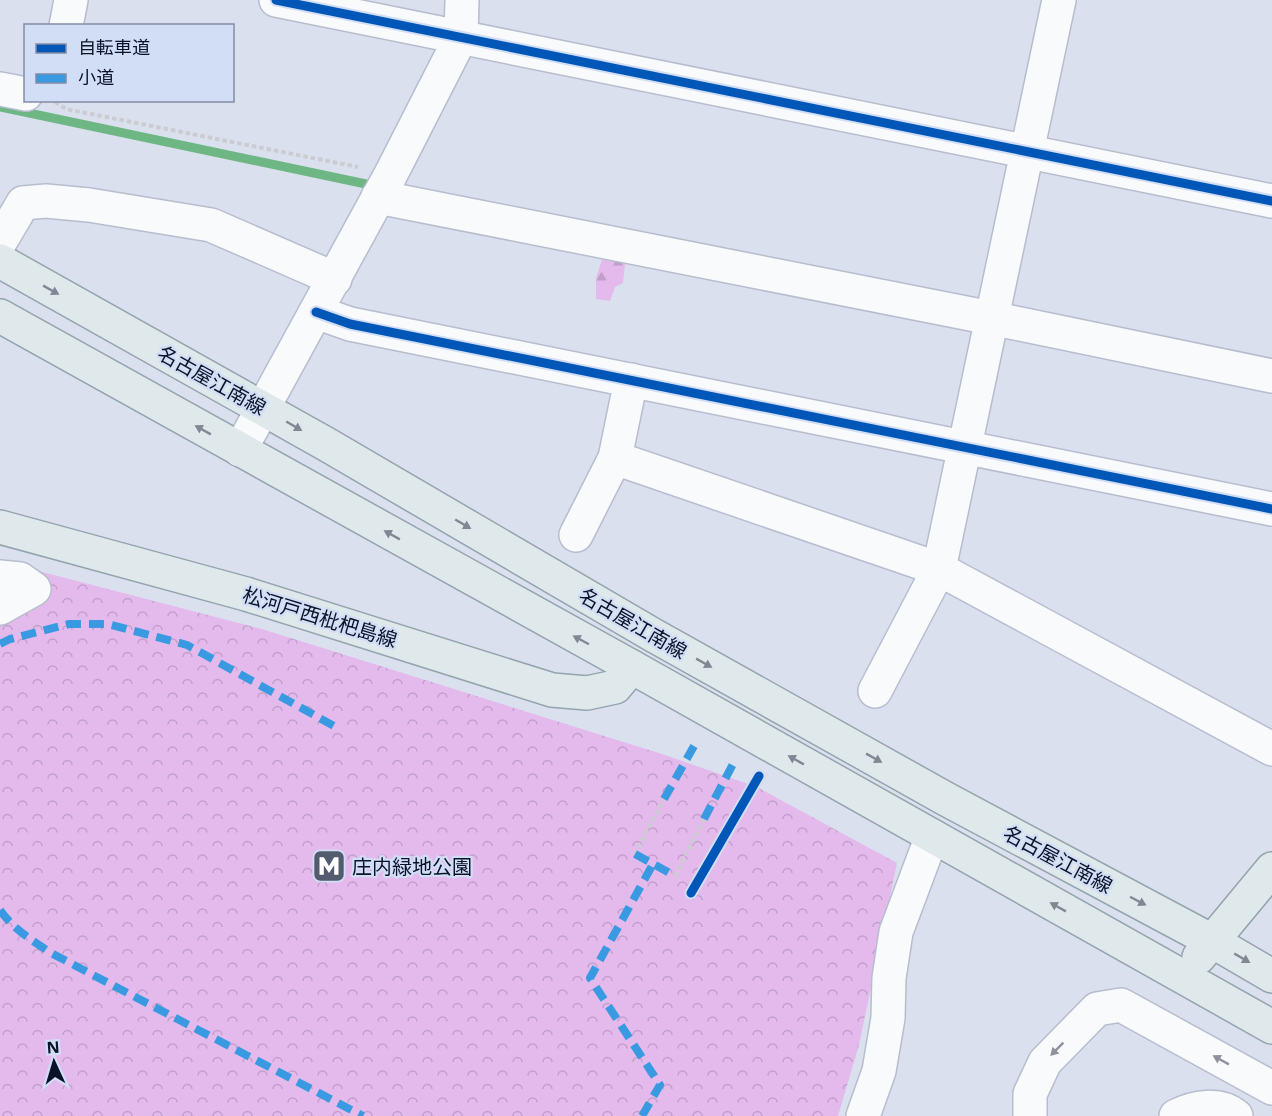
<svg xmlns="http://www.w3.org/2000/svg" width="1272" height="1116" font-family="'Open Sans','Noto Sans JP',sans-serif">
<defs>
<pattern id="forest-firs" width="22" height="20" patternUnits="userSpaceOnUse" patternTransform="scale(1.5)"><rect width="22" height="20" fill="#e4baec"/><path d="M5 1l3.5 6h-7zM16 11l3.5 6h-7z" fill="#c29fca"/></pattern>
<pattern id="park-crowns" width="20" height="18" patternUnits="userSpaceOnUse" patternTransform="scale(1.5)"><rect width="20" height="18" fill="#e4baec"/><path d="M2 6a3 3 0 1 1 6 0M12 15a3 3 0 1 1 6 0" fill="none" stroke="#c29fca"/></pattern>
</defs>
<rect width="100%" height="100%" fill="#dae0ee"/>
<polygon fill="url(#forest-firs)" points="605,250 626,255 623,283 615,287 610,301 596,299 596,278"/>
<polygon fill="url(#park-crowns)" points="0,561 262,629 662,754 757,787 897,863 859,1045 838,1116 0,1116"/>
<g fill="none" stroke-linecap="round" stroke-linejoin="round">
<polyline stroke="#6eb784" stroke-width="9" points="0,107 366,184"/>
<defs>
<g id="minor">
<polyline points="276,0 1272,201"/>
<polyline points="66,26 71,0"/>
<polyline points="0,89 26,94"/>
<polyline points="378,197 991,318 1272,376"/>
<polyline points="0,242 23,203 46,201 89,205 211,225 335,279"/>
<polyline points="316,312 350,324 1272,509"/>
<polyline points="240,450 391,174 461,37 462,0"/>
<polyline points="615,458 939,569 1272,749"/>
<polyline points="576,535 615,458 631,380"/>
<polyline points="0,577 20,579 34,589 0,608"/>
<polyline points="875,691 939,569 1059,0"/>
<polyline points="863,1116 879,1071 888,1018 889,978 896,932 932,836"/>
<polyline points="1030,1116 1030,1094 1045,1062 1097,1009 1121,1005 1272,1088"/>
<path d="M1176 1116C1194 1107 1219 1102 1236 1116"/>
</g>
<g id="major">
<polyline points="0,261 326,444 653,635 946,799 1212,941 1272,976"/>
<polyline points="0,316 632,667 1272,1027"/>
<polyline points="0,527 246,594 552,690 587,693 615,687 632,667"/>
<polyline points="1199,957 1272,869"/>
</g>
</defs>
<use href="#minor" stroke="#b7bdcf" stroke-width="36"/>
<use href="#major" stroke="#93a4ae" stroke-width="36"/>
<g stroke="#caccd1" stroke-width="4" stroke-dasharray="4.5 3" stroke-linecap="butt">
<polyline points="55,102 66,109 358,167"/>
<polyline points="635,854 664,799"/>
<polyline points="675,876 704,819"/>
</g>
<use href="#minor" stroke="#f9fafc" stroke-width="33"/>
<use href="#major" stroke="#dfe8eb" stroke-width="33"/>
<g stroke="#3a9ae1" stroke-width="8" stroke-dasharray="15 8" stroke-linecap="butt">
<polyline points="0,644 10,639 69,624 108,624 187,645 334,726"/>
<polyline points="664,799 694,746"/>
<polyline points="704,819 733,764"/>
<polyline points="635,854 675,876"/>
<path d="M0 910C13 929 32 940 51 953L363 1116"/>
<polyline points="642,1116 660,1085 590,978 653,864"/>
</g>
<defs>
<g id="cycleway">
<polyline points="276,0 1272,201"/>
<polyline points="316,312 350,324 1272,509"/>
<polyline points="691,893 759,776"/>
</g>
</defs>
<use href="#cycleway" stroke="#d2ddf6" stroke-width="13"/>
<use href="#cycleway" stroke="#0057b8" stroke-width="9"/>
</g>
<defs><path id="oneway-solid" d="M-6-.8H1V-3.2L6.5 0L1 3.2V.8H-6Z" transform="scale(1.5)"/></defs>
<g fill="#808894">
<use href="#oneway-solid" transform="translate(51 290) rotate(29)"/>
<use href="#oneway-solid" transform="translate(294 426) rotate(30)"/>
<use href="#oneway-solid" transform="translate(203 430) rotate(-151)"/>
<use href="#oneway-solid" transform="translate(463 524) rotate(30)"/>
<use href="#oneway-solid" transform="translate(392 535) rotate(-151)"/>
<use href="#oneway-solid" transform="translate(581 640) rotate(-152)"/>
<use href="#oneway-solid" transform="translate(704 663) rotate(29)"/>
<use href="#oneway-solid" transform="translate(874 758) rotate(29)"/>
<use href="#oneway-solid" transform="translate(796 760) rotate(-151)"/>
<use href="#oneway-solid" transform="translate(1138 901) rotate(28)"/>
<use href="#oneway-solid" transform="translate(1058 907) rotate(-151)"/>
<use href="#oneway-solid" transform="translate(1242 958) rotate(30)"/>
</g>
<g fill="#8e929d">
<use href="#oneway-solid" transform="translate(1057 1049) rotate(135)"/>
<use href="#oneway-solid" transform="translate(1221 1060) rotate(-151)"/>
</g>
<defs>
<symbol id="metro-square" viewBox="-11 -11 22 22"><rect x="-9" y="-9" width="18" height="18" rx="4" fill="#535b6e" stroke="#d2ddf6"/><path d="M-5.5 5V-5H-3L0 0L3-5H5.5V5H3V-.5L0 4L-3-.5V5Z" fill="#fff"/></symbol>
</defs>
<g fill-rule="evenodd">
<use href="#metro-square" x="310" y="847" width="38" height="38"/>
</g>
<g text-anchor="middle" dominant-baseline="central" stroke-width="4.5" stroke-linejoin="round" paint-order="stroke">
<g font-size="20" fill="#0b1329" stroke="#d2ddf6">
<text transform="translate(212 380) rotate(29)">名古屋江南線</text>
<text transform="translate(320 617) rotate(17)">松河戸西枇杷島線</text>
<text transform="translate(633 623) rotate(30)">名古屋江南線</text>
<text transform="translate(1058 859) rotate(28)">名古屋江南線</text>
</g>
<g font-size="20" fill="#0b1329" stroke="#d2ddf6" text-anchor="start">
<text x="352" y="866">庄内緑地公園</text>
</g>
</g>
<rect x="24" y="24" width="210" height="78" fill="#d2ddf6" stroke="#828ca4" stroke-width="1.5"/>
<rect x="36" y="44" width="30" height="9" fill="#0057b8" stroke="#828ca4" stroke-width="1.5"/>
<text x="78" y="54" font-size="18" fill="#0b1329">自転車道</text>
<rect x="36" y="74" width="30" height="9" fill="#3a9ae1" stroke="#828ca4" stroke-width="1.5"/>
<text x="78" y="84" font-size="18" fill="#0b1329">小道</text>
<g transform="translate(54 1062) rotate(356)" stroke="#d2ddf6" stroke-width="4.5" paint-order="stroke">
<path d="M0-4.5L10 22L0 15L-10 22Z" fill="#0b1329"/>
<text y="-9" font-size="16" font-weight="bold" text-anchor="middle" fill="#0b1329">N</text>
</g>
</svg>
